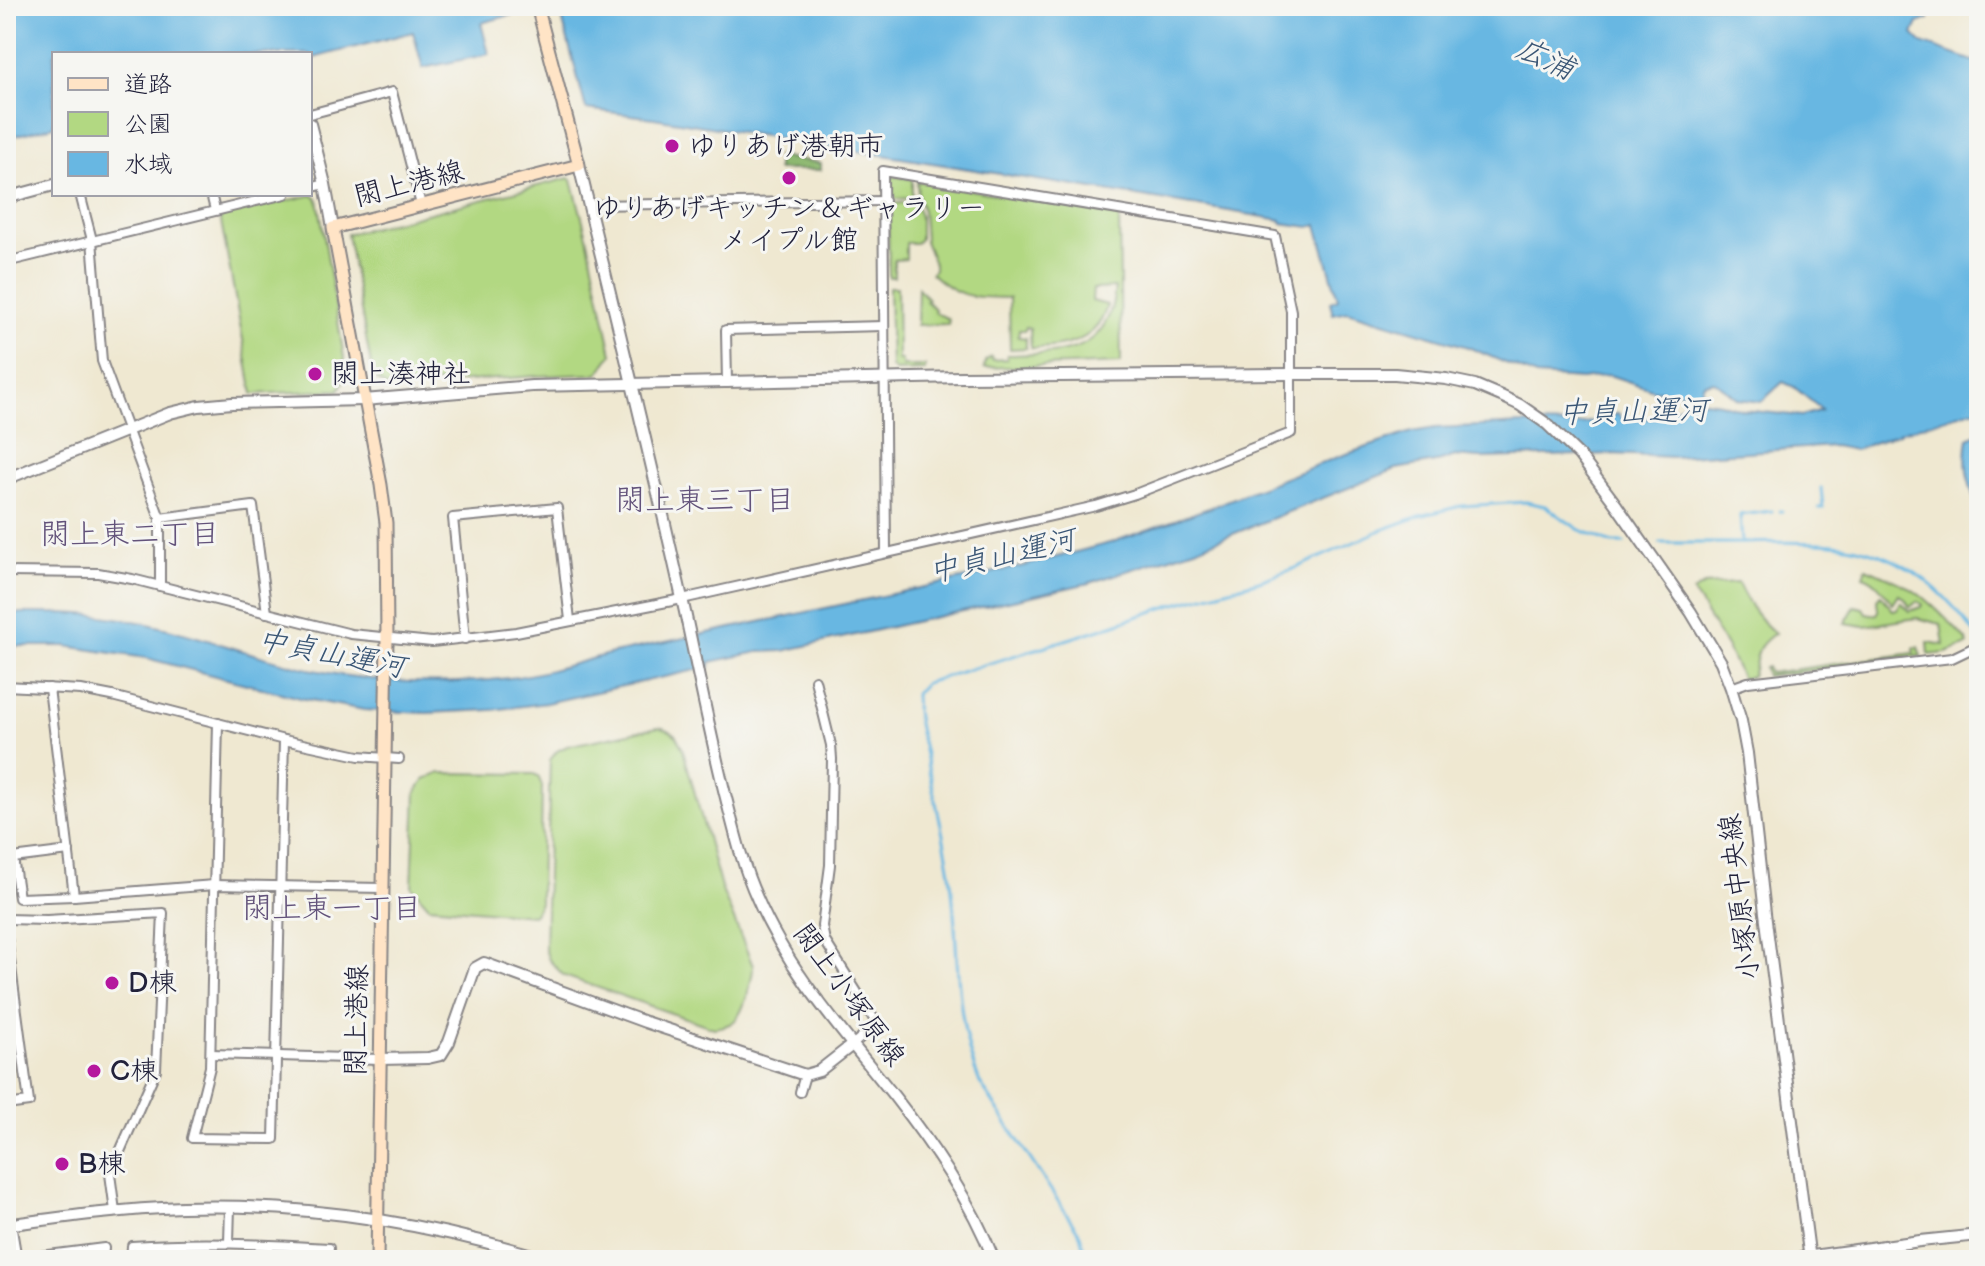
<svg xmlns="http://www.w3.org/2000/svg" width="1985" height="1266" font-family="'Balsamiq Sans','Klee One',sans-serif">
<rect width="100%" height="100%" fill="#f6f6f2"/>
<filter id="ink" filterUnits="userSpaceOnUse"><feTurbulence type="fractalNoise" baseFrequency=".0125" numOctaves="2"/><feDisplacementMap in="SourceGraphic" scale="16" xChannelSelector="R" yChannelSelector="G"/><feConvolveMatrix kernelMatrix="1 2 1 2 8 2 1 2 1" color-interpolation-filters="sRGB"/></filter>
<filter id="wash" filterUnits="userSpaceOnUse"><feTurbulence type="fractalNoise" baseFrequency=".006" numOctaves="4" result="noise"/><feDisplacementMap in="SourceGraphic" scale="32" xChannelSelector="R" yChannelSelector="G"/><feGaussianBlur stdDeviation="1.8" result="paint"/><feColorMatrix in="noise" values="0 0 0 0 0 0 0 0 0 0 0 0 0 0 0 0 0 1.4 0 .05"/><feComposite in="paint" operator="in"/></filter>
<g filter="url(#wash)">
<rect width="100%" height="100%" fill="#efe8d1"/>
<g fill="#b2d882" stroke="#6a7d5e" stroke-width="2">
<polygon points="893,176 912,179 912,198 894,199 888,196 887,181"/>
<polygon points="569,178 572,180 587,236 612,354 598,374 537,376 386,387 373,376 347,234"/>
<path d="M917 181 1119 215 1121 363 984 368 985 361 991 357 992 360 1007 359V355C1061 354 1109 356 1115 288L1093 289 1092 301 1107 305C1098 342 1064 348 1031 348L1030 328 1026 327 1025 330H1019L1018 337 1026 338V348L1010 349 1009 298C972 297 959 299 931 273L934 269V264L925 241 923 211 918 197Z"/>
<polygon points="312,195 318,199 347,376 339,390 253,394 220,216"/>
<polygon points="911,202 917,207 920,217 920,239 916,243 906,243 906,259 894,260 894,277 889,277 888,206 890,204"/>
<polygon points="889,287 897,287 898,360 902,360 902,366 925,366 925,370 895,371 891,367"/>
<polygon points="918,288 928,299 926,301 935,309 934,312 949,319 948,324 917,325"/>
<path d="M1866 568C1882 575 1899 581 1913 590 1933 604 1950 622 1966 640L1968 645 1946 653 1929 655 1928 642 1944 645 1941 624 1917 618 1864 626 1845 623 1855 606 1863 608 1866 613C1884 617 1877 612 1877 599L1881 595 1893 610 1897 609 1901 602 1910 611 1921 607 1922 604 1917 602 1910 607 1905 599 1899 595 1893 604C1884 593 1877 580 1863 576Z"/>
<path d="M1738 583C1747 603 1758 619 1775 633 1752 650 1760 653 1752 676L1742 679 1727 648 1693 592 1704 585Z"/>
<polygon points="1919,647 1921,656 1873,660 1873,663 1766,676 1764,667 1767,667 1769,673 1914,653 1914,648"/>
<path d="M658 727C675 730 677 736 683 750L721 888 753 966C753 978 744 1014 733 1022 728 1026 721 1027 714 1028L564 976 549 960 545 949 550 760 557 751 567 746Z"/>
<polygon points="440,773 534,774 538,776 542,786 540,903 533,915 429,906 412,887 416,792 425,780"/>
</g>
<polygon fill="#8db870" stroke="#586d56" stroke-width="2" points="777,156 821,163 821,170 777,170"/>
<g fill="#68b7e2" stroke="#456c8e" stroke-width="2">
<path d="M6 6H1928L1929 19 1918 23 1913 34 1922 43 1979 63V408L1904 431 1855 450 1834 446 1672 457 1613 454 1479 458 1455 456 1441 461 1396 469 1195 549 1089 583 783 651 758 652 710 662V667L546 703 492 710 426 713 364 710 300 698 146 658 65 646H6V613C40 613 75 612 109 617 178 626 242 654 309 669 374 683 443 686 509 678 543 674 576 663 609 654L1023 566 1110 543 1209 508 1335 458 1412 432 1436 428 1524 424 1577 425 1611 417 1618 413 1623 420C1654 419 1664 418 1690 399L1720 403 1743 410 1802 416 1822 410 1794 387 1783 382 1761 402 1738 399 1714 381 1704 383 1700 394 1654 390 1609 375 1582 379 1536 376 1468 347 1347 311 1333 314 1330 302 1338 299 1317 225 1310 227 1282 223 1281 220 1211 208 654 118 586 109 561 14 556 9 551 11 530 10 481 23 489 54 423 68 413 32 310 59V54H54V126L6 138Z"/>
<path d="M1979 433V513C1969 482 1963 471 1968 438Z"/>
</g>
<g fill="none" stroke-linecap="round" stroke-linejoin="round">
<g stroke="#68b7e2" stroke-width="3">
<polyline points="1819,508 1823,508 1821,488"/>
<polyline points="1779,511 1782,511"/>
<path d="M1660 543C1687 543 1714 543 1740 543 1796 542 1854 537 1904 566 1935 583 1958 610 1979 639"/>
<polyline points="1742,543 1740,515 1772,511"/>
<path d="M1086 1260 1080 1234 980 1083C952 1016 960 943 950 873 944 835 935 797 926 759 921 737 915 716 915 694L925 683 1085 634 1172 605 1259 581 1296 568 1379 531 1420 516 1461 506 1526 502 1545 506 1578 529 1612 543H1624"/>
</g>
</g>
</g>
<g filter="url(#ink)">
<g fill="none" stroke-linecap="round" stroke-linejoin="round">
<defs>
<g id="minor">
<polyline points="310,114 392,92 421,205"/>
<polyline points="310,188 325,184"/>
<polyline points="80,194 92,240 102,361 160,518 160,586"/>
<polyline points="211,194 215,210"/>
<polyline points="589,205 884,201"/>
<polyline points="6,262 285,194"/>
<polyline points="727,383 726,330 884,326"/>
<polyline points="160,518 253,506 267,613"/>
<polyline points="6,572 98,573 132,579 351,634 432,642 516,632 682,599 1096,506 1135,494 1291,433 1291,311 1275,236 883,171 886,553"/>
<polyline points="465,639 453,518 557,508 570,620"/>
<polyline points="815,680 831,745 832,759 830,865 822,926 825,941 877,1024 852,1045"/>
<polyline points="6,686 81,690 112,696 284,740 359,756 399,759"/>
<polyline points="49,688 74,896 214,885 382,888"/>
<polyline points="1731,688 1748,682 1952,658 1979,645"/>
<polyline points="218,723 210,1067 192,1138 274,1139 284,740"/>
<polyline points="69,851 13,858 19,898 74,896"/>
<polyline points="6,919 47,920 163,913 156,1070 110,1174 115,1211"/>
<polyline points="6,930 29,1102 6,1105"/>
<polyline points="211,1054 380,1059"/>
<polyline points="800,1092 805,1075"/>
<polyline points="11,1224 17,1259"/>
<polyline points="229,1242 230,1207"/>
<polyline points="9,1260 104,1248 103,1260"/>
<path d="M131 1260 132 1246C198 1241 263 1244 329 1248L328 1260"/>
</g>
<g id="tertiary">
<polyline points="310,124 325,184 333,228"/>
<path d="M579 165C615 314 652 462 685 612 698 672 710 734 725 794 734 829 742 865 757 898 789 973 844 1033 894 1096 933 1146 971 1201 994 1260"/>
<polyline points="6,198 54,185"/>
<polyline points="6,479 170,413 199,406 232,403 364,400 532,386 962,377 1291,374 1395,374 1446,379 1475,385 1501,396 1520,405 1547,424 1579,455 1617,506 1691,612 1721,662 1731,688 1741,721 1747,753 1765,913 1810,1260"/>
<polyline points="380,1059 428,1058 441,1055 449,1042 475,968 484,963 645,1022 805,1075 819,1071 852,1045"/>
<path d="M6 1225C65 1217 123 1209 182 1207 307 1203 430 1223 548 1260"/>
<polyline points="1784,1260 1920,1241 1979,1235"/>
</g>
<polyline id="secondary" points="377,1260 387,638 386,523 381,485 333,228 579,165 537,6"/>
</defs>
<use href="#minor" stroke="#888586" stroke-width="12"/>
<use href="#tertiary" stroke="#888586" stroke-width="14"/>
<use href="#secondary" stroke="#888586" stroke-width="15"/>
<use href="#minor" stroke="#fff" stroke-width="8"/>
<use href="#tertiary" stroke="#fff" stroke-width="10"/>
<use href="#secondary" stroke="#ffe4c6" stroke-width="11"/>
</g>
</g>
<g fill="#b5179e" stroke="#f6f6f2" stroke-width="3">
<circle cx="672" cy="146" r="8"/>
<circle cx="789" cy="178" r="8"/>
<circle cx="315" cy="374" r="8"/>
<circle cx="112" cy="983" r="8"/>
<circle cx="94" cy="1071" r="8"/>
<circle cx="62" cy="1164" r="8"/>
</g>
<g text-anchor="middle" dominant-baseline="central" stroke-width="6" stroke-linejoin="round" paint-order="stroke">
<g font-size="28" fill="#22223b" stroke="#f6f6f2" text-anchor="start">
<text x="688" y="146">ゆりあげ港朝市</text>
<text x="789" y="208" text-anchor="middle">ゆりあげキッチン＆ギャラリー<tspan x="789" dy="32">メイプル館</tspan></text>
<text x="331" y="374">閖上湊神社</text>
<text x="128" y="983">D棟</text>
<text x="110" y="1071">C棟</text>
<text x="78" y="1164">B棟</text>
</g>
<g font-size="28" fill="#22223b" stroke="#f6f6f2">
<text transform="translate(409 184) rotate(-14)">閖上港線</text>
<text transform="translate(1740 897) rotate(-97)">小塚原中央線</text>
<text transform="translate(849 995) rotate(54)">閖上小塚原線</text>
<text transform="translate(357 1020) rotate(-89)">閖上港線</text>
</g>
<g font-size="30" font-style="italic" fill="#3a5675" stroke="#f6f6f2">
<text transform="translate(1545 59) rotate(24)">広浦</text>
<text transform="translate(1633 412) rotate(-1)">中貞山運河</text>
<text transform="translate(1002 556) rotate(-13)">中貞山運河</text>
<text transform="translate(331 654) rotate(11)">中貞山運河</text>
</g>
<g font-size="30" fill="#63537b" stroke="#f6f6f2">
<text x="705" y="501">閖上東三丁目</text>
<text x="130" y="535">閖上東二丁目</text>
<text x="332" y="909">閖上東一丁目</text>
</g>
</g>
<rect width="1985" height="1266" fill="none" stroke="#f6f6f2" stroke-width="32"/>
<rect x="52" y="52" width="260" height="144" fill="#f6f6f2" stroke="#a1a1a9" stroke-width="2"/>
<rect x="68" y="78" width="40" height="12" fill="#ffe4c6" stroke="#a1a1a9" stroke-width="2"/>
<text x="124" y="92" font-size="24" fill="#22223b">道路</text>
<rect x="68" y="112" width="40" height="24" fill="#b2d882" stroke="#a1a1a9" stroke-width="2"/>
<text x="124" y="132" font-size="24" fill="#22223b">公園</text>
<rect x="68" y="152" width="40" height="24" fill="#68b7e2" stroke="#a1a1a9" stroke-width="2"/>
<text x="124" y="172" font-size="24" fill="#22223b">水域</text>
</svg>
